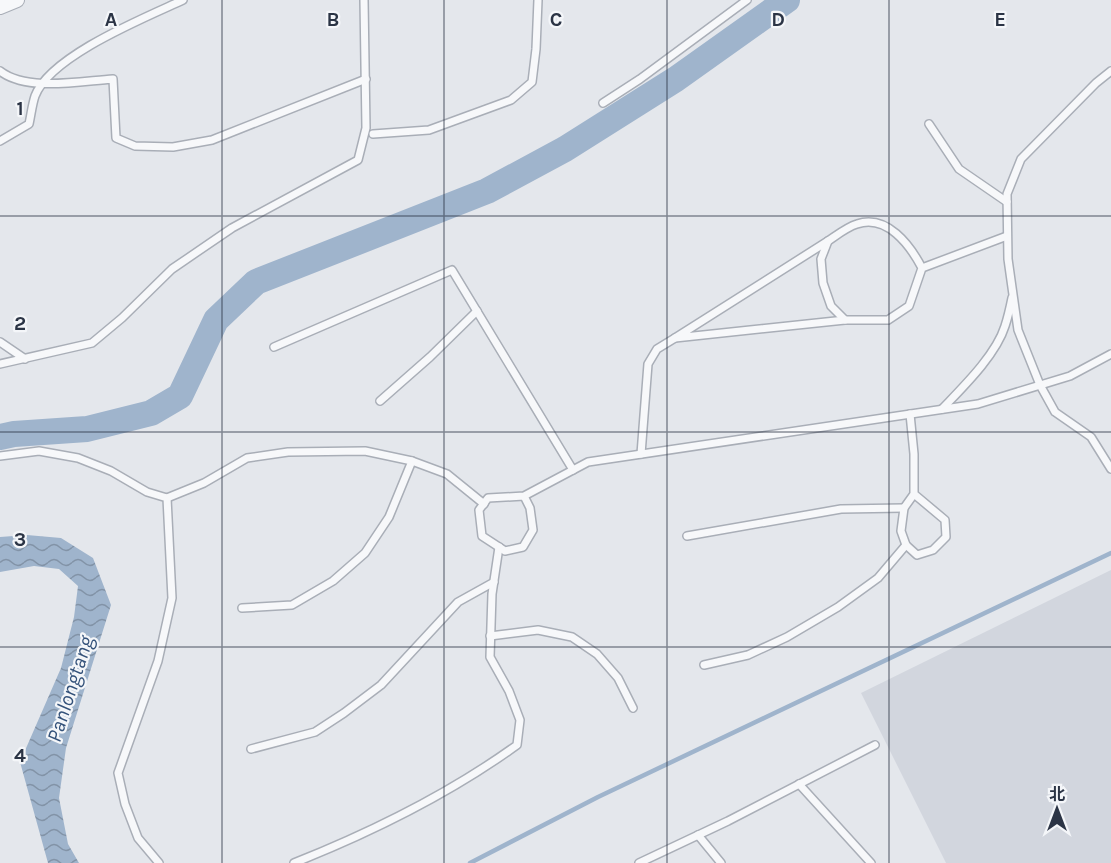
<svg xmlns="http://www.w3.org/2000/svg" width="1111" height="863" font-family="Karla,'Noto Sans SC',sans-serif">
<defs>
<pattern id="water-waves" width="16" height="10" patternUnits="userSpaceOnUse" patternTransform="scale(1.5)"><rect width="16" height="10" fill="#9fb4cc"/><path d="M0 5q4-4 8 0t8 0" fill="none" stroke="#8293a7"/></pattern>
</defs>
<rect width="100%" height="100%" fill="#e4e7ec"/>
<polygon fill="#d2d6de" points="1111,570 1111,863 946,863 861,693"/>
<polygon fill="url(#water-waves)" points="27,535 61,538 93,558 111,605 66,748 59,798 68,844 79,863 48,863 20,762 61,668 74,617 78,586 59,569 34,566 0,572 0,537"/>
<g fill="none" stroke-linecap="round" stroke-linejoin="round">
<polyline stroke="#9fb4cc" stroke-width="4.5" points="470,863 598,797 1111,553"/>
<polyline stroke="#9fb4cc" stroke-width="26" points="0,437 14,434 87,429 151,413 180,396 216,320 256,282 487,191 565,149 676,79 787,0"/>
<defs>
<g id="service">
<path d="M0 71C27 92 81 81 113 79L116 138 135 146 173 147 212 140 366 79"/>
<polyline points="1111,71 1096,83 1021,159 1007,194 1008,259 1018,330 1040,385 1055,412 1091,437 1111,469"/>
<polyline points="603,103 640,79 747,0"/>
<polyline points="929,124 959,169 1007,202"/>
<polyline points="373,134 429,130 511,100 532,82 536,49 538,0"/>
<path d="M0 141 29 124C31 115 32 105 35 96 50 56 144 18 183 0"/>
<polyline points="828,241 675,338 845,320"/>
<path d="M922 268C910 245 887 214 857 224 847 227 837 235 828 241L821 259 823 283 831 306 845 320H888L909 306 922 268 1007 236"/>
<polyline points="0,342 25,359"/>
<polyline points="274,347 452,270 573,470"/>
<polyline points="0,364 92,343 122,318 172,269 232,228 358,160 366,128 364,0"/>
<polyline points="380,401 430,357 477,311"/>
<path d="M942 409C963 387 996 355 1005 326 1008 317 1010 308 1012 298"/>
<polyline points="910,414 914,454 914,494 904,508 901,531 906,545 917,555 933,550 946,537 945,520 914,494"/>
<polyline points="641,454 648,364 657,349 675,338"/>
<polyline points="0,456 39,451 78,458 111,471 147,492 167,498 172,598 158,661 118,773 125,804 138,838 159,863"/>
<polyline points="524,496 530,508 533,530 523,547 505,551 482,536 479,510 488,498 524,496 588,462 978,404 1070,376 1111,354"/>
<polyline points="167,498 204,483 247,458 288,452 365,451 412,461 447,474 484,504"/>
<polyline points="687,536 841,509 904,508"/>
<polyline points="242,608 292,605 333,581 365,553 389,517 412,461"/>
<polyline points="490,636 538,630 572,637 597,654 618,678 633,708"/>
<polyline points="704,665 748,655 787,637 838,607 878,578 906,545"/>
<polyline points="251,749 315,732 344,713 381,685 458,602 494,582"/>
<polyline points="799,784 871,863"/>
<polyline points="698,835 721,863"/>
<path d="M294 863C372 832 449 794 517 745L520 720 509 691 490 657 492 594 499 547"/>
<polyline points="639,863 728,821 875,745"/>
</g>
<polyline id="minor" points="0,7 17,0"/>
</defs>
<use href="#service" stroke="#a9aeb7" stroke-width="10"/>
<use href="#minor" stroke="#a9aeb7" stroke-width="16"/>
<use href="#service" stroke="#f7f8fa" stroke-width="7"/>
<use href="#minor" stroke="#f7f8fa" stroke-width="14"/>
</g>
<path fill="none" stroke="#2b3445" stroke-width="1.5" stroke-opacity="0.55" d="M222 0V863M444 0V863M667 0V863M889 0V863M0 216H1111M0 432H1111M0 647H1111"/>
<g text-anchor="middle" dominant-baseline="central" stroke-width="4.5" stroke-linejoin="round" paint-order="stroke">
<g font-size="21" font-style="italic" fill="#34527a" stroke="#f4f6f9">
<text transform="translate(70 689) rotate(-72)">Panlongtang</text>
</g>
</g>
<g font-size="20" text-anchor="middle" font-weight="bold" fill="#2b3445" stroke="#f4f6f9" stroke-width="4.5" stroke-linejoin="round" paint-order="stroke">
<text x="111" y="26">A</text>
<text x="333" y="26">B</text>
<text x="556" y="26">C</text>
<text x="778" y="26">D</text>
<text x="1000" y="26">E</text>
<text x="20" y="115">1</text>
<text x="20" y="330">2</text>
<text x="20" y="546">3</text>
<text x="20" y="762">4</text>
</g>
<g transform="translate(1057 809)" stroke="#f4f6f9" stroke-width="4.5" paint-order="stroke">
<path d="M0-4.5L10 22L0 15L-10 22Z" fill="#2b3445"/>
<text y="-9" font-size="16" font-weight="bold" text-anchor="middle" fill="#2b3445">北</text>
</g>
</svg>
